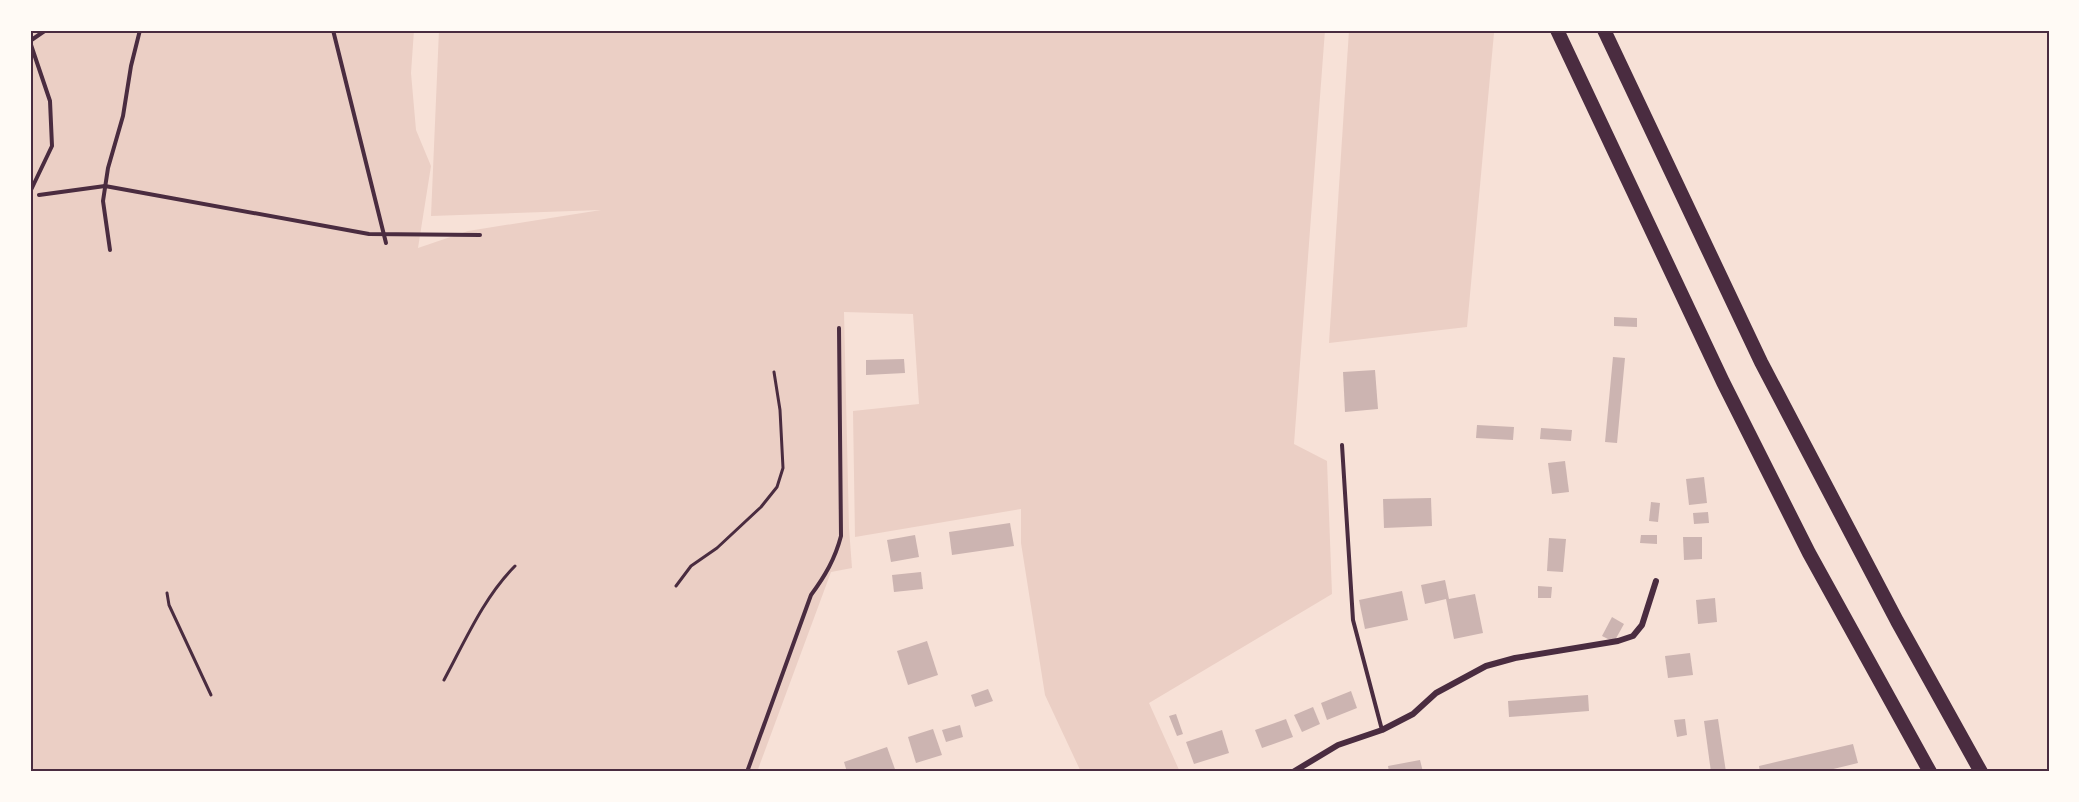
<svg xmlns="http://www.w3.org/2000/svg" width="2079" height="802" font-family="'Space Grotesk',sans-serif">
<rect width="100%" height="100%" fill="#f7e1d7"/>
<g fill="#ebcfc5">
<polygon points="30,30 414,30 411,73 416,130 431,166 418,248 468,231 601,210 431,216 439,30 1325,30 1294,444 1327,461 1332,594 1149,703 1180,772 1081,772 1045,695 1021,543 1021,509 855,537 853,411 919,404 913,314 844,312 849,528 852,568 831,572 757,772 30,772"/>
<polygon points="1349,30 1484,30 1494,33 1467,327 1329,343"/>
</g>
<g fill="#ccb4b1">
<polygon points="1614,317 1637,318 1637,327 1614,326"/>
<polygon points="1613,357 1625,358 1617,443 1605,442"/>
<polygon points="904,359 905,373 866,375 866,360"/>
<polygon points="1375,370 1378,409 1345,412 1343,372"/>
<polygon points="1477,425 1514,427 1513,440 1476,438"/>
<polygon points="1541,428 1572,430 1571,441 1540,439"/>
<polygon points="1565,461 1569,492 1552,494 1548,463"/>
<polygon points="1704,477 1707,503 1689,505 1686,479"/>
<polygon points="1431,498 1432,526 1384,528 1383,499"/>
<polygon points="1651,502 1660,503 1658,522 1649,521"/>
<polygon points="1708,512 1709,523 1694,524 1693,513"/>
<polygon points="1010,523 1014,546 952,555 949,532"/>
<polygon points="915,535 919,557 891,562 887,540"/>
<polygon points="1641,535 1657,535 1657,544 1640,543"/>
<polygon points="1683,537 1702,537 1702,559 1684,560"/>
<polygon points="1549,538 1566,539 1563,572 1547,571"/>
<polygon points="921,572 923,589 894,592 892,575"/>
<polygon points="1445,580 1449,599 1475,594 1483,633 1454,639 1446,599 1425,604 1421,585"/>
<polygon points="1538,586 1552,587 1551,598 1538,598"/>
<polygon points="1402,591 1408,620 1365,629 1359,600"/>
<polygon points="1715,598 1717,622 1698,624 1696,600"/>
<polygon points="1612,617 1624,624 1614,642 1602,636"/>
<polygon points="927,641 938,675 908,685 897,651"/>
<polygon points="1690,653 1693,675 1668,678 1665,656"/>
<polygon points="988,689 993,701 975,707 971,695"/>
<polygon points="1351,691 1357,708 1327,720 1321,703"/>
<polygon points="1588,695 1589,711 1509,717 1508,701"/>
<polygon points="1313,707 1320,724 1302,732 1294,715"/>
<polygon points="1176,714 1183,734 1177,736 1169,716"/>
<polygon points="1286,719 1293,737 1262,748 1255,730"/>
<polygon points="1685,719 1687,735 1677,737 1674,720"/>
<polygon points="1718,719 1726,772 1711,772 1704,721"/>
<polygon points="960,725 963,737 946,742 942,730"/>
<polygon points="933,729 942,755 916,763 908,737"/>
<polygon points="1222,730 1229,753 1194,764 1186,742"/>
<polygon points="1853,744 1858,763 1821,772 1760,772 1759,766"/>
<polygon points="887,747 896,772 847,772 844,762"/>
<polygon points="1420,760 1423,772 1389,772 1388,766"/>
</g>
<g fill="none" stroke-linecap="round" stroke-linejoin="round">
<g stroke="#4a2c40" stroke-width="3">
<polyline points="676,586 691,566 717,548 761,507 777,487 783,468 780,410 774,372"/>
<polyline points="167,593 169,605 211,695"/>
<path d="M444 680C465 641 484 597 515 566"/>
</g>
<g stroke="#4a2c40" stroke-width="4">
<polyline points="333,30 386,243"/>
<polyline points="30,41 46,30"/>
<polyline points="30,42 50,101 52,146 30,192"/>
<polyline points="39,195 105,186 369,234 480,235"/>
<polyline points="110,250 103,201 108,168 123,116 131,66 140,30"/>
<polyline points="1342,445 1353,620 1382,730"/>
<path d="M747 772 811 595C825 576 835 559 841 536L839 328"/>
</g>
<polyline stroke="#4a2c40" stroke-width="6" points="1293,772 1338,745 1382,730 1413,714 1436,693 1486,666 1515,658 1618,641 1633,636 1642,625 1656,581"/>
<g stroke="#4a2c40" stroke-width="14">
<polyline points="1557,30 1723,382 1809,553 1930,772"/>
<polyline points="1604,30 1761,362 1897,621 1981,772"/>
</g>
</g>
<rect width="2079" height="802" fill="none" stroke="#fffaf5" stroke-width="63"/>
<rect x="32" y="32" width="2016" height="738" fill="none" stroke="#4a2c40" stroke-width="2"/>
</svg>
